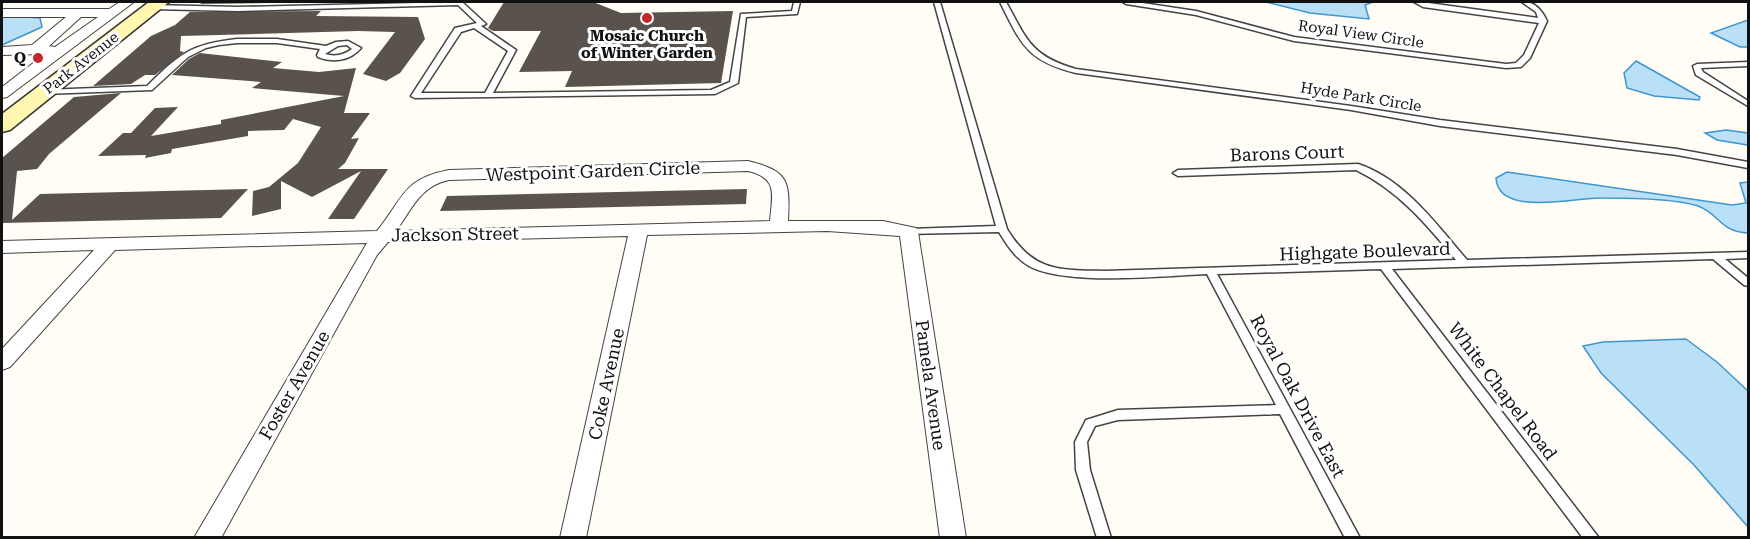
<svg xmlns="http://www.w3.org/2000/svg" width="1750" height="539" font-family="'Roboto Serif',serif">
<rect width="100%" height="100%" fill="#fffdf5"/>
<g fill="#b9e0f7" stroke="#3f96cf" stroke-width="1.5">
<polygon points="1266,2 1373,2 1365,5 1369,19 1310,13"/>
<polygon points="2,15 40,18 42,27 2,45"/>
<polygon points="1748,20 1748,47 1740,47 1711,33"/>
<polygon points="1636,61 1691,92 1700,97 1699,100 1654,96 1627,88 1624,73"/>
<polygon points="1726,130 1748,133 1748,145 1717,140 1705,133"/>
<path d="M1507 172 1732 205 1746 203 1740 183 1748 182V233C1720 232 1720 214 1698 206 1674 198 1627 198 1602 198 1577 197 1498 218 1496 178Z"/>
<polygon points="1686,339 1717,362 1748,391 1748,527 1694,465 1601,373 1583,346 1603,342"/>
</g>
<g fill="#5a524d">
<polygon points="203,2 330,2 200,4"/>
<polygon points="504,2 593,2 621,13 733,11 721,83 565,87 572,71 519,72 541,31 493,31 488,28"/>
<polygon points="321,11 316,16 418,17 425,39 400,73 386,81 363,74 395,32 358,31 181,36 180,51 184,52 155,75 145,75 131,84 93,86 151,36 175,25 190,12"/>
<polygon points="200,53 282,62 273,68 319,72 356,68 344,113 370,113 351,139 359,138 345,163 338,169 388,169 354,219 328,219 361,171 312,197 281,181 281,209 252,216 253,191 269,187 298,163 321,127 293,119 284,130 248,131 248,136 172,149 171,153 145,158 146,155 98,156 123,133 131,133 155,108 178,107 151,136 221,124 221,120 344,96 252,88 261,82 172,75 189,59"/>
<polygon points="121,93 49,154 37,169 17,171 12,220 40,194 248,189 221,218 2,223 2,158 74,97"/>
<polygon points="747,189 746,204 440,211 447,196"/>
</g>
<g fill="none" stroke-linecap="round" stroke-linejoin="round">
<defs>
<g id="lane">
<path d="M462 2 486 24 481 26 516 50 493 93 711 90 730 82 741 14 792 11 794 2H800L797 14 746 17 738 83 715 94 415 98 411 96 455 28 477 23 458 5 238 11 152 9 149 7 152 5 238 7ZM474 28 508 51 485 93H421L461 32Z"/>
<path d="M934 2H940L1007 229C1033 272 1059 270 1105 271L1456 260C1427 225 1399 191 1356 170L1178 176 1173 173 1178 170 1358 164C1404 179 1437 225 1467 260L1748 252V258L1725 259 1748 278V286L1744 285 1713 259 1392 269 1599 538H1583L1381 269 1217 274 1360 538H1345L1280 414 1118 420 1095 426 1087 442 1090 470 1111 538H1097L1076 470 1075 442 1086 420 1118 410 1276 405 1207 274C1163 276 1065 286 1029 266 1015 258 1007 245 999 232L905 234 904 232 909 229 996 226Z"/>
<path d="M1000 2H1006C1027 40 1031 56 1076 69L1351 106 1440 120 1677 149 1748 162V168L1677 155 1440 126 1351 110 1076 73C1027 61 1021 44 1000 2Z"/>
<path d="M1123 2H1136L1196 11 1294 37 1506 64 1516 63 1524 55 1539 23 1423 7 1414 2H1421L1538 18 1536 12 1522 2C1534 1 1542 10 1547 21L1530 58 1521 67 1506 68 1294 41 1196 15 1126 4Z"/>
<path d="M237 39H277L326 46 336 42 348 41 361 48C350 61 333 63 318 57L317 55 320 49 277 43H237L219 45 206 48 188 57 152 90 44 94 40 92 44 90 147 86C180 54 190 44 237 39ZM347 45 352 49C344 55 335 57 325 54L338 46Z"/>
<polygon points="1748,62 1748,66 1701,68 1703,72 1748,101 1748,106 1696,75 1693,66 1697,64"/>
</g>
<g id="street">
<path d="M120 2H134L7 97 2 98V87L45 54 2 55V47L32 45 66 17H2V9H109ZM81 17H98L55 47 49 46Z"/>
<path d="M748 161C789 171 790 181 788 221H883L916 228 918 232 966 538H940L900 236 827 231 647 235 586 538H560L628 236 388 242 377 255 221 538H194L367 243 115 250 10 367 2 370V349L94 250 2 253V241L377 231C404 198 402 179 449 170ZM748 171C779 178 772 196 770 221L396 231C412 209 420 186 449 180Z"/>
</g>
<polygon id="secondary" points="149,2 169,2 10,130 2,132 2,114"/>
</defs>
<use href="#lane" stroke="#444" stroke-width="3"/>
<use href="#street" stroke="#444" stroke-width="2"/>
<use href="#secondary" stroke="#333" stroke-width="3"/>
<use href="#lane" fill="#fff" fill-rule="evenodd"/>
<use href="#street" fill="#fff" fill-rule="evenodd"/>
<use href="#secondary" fill="#fff6b0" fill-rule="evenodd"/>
</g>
<g fill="#c4262e" stroke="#fff" stroke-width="2">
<circle cx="647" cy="18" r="6"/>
<circle cx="38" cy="58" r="6"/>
</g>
<g text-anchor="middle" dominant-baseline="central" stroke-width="6" stroke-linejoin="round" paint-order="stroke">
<g font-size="15" fill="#111" stroke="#fff">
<text transform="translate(1361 34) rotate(8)">Royal View Circle</text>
<text transform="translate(81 63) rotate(-38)">Park Avenue</text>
<text transform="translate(1361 97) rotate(9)">Hyde Park Circle</text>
</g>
<g font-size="15" font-weight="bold" fill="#111" stroke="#fff">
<text x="647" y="36">Mosaic Church<tspan x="647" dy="17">of Winter Garden</tspan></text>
<text x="26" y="58" text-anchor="end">Q</text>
</g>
<g font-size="18" fill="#111" stroke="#fff">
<text transform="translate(1287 153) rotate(-2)">Barons Court</text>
<text transform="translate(593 171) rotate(-2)">Westpoint Garden Circle</text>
<text transform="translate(455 234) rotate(-1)">Jackson Street</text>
<text transform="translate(1365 251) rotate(-2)">Highgate Boulevard</text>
<text transform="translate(606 384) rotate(-78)">Coke Avenue</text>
<text transform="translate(294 385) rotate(-60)">Foster Avenue</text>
<text transform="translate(931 385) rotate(82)">Pamela Avenue</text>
<text transform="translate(1503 391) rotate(53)">White Chapel Road</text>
<text transform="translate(1298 396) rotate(62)">Royal Oak Drive East</text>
</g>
</g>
<rect width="1750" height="539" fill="none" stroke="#111111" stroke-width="6"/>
</svg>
